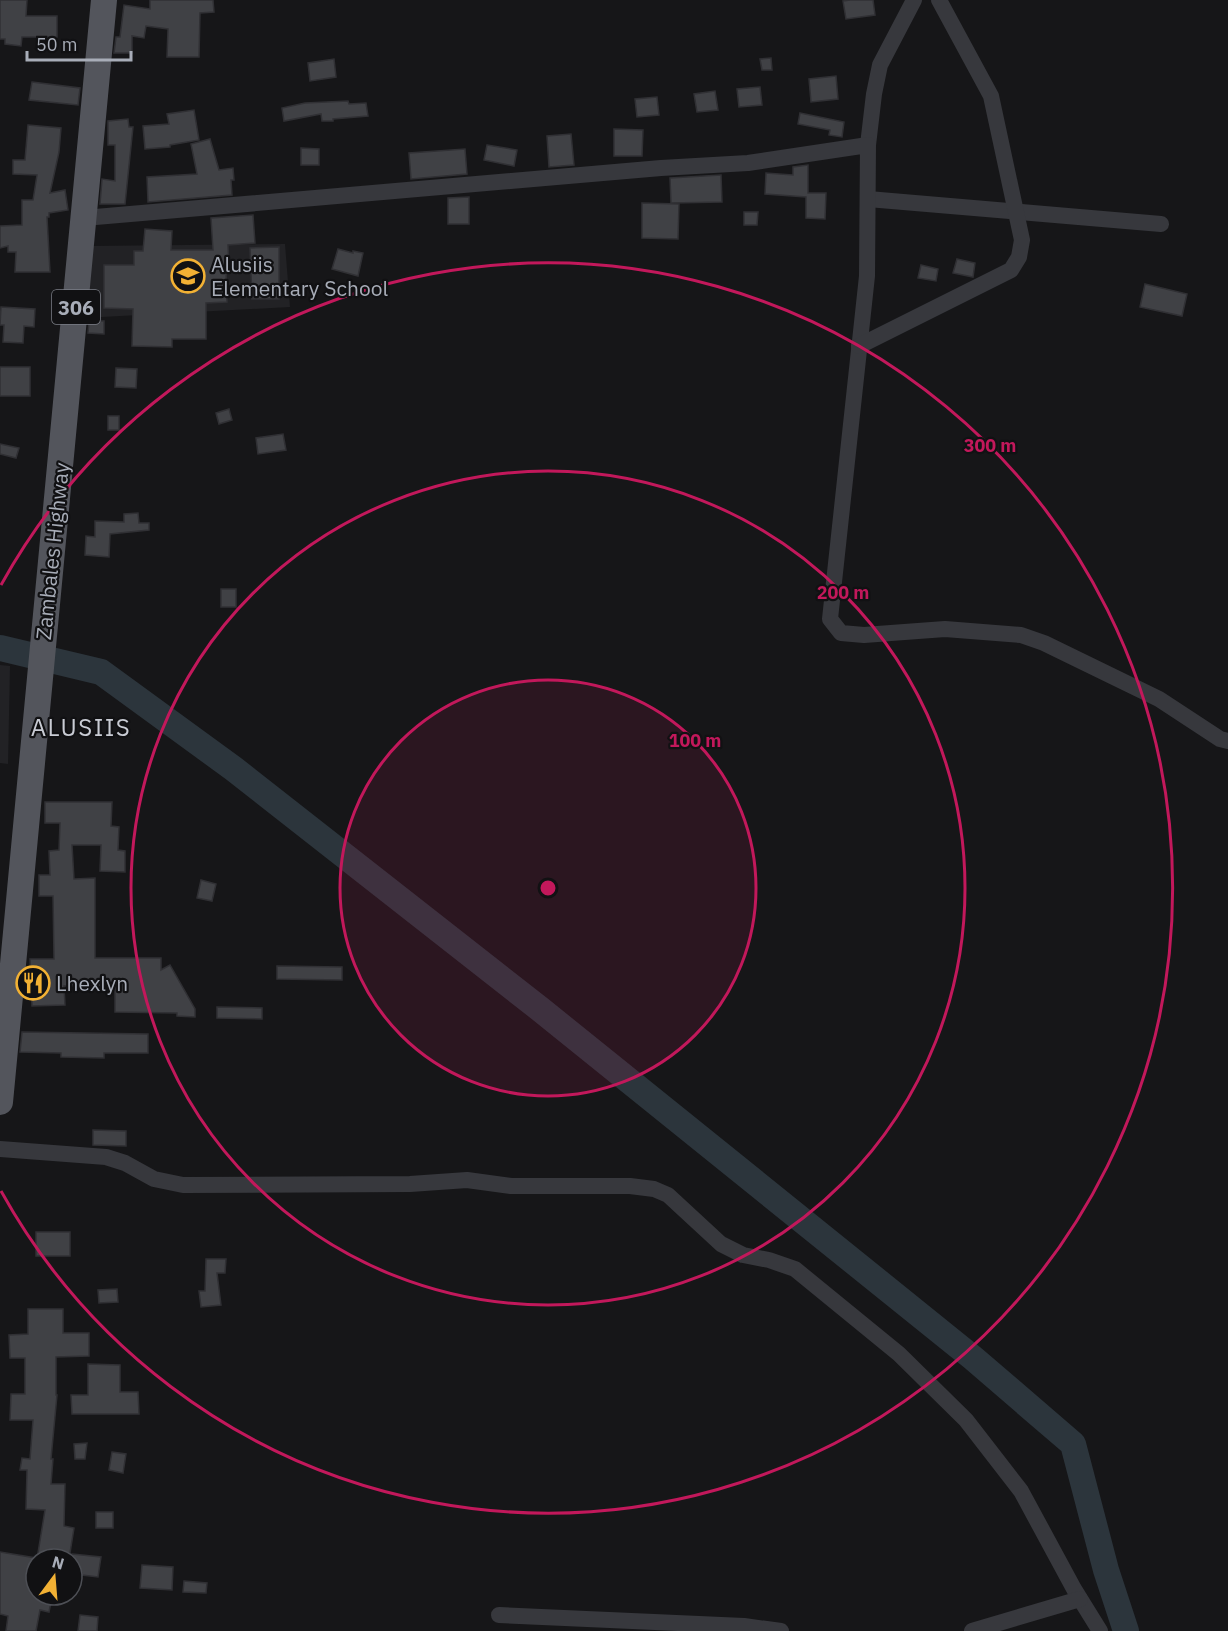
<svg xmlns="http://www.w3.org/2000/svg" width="1228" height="1631" font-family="'IBM Plex Sans',sans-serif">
<rect width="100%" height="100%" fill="#161618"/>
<g fill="#222225">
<polygon points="285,244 290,307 83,318 90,246"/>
<polygon points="0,665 10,666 8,764 0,763"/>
</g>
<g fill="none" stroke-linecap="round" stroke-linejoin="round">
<polyline stroke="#2c353c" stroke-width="26" points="0,648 101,672 234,769 540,1009 973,1358 1073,1444 1106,1570 1126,1631"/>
</g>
<g fill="#404145" stroke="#303034" stroke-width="1.5">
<polygon points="0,0 27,0 26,16 57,16 57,37 22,37 21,46 5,44 5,39 0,39"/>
<polygon points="150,0 213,0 214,12 200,13 199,57 167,57 168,29 146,26 144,38 132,36 132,53 114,53 116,37 120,37 124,5 150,9"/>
<polygon points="850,0 873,0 875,15 846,19 843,1"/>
<polygon points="771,58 772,70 762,70 760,59"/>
<polygon points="334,59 336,77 310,81 308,63"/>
<polygon points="836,76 838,99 811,102 809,79"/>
<polygon points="32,82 80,88 78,105 29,100"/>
<polygon points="760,87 762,105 739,107 737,89"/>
<polygon points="715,91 718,110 697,112 694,94"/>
<polygon points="657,97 659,115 637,117 635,99"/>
<polygon points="348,101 349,104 366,103 368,116 333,119 333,121 322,121 321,114 284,121 282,108 305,103"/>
<polygon points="194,110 199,140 170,145 170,147 145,149 143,126 169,124 167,114"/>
<polygon points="800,113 844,122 842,137 829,135 830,130 798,124"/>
<polygon points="128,119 129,127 133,127 125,204 100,204 102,179 115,181 115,145 108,145 108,121"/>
<polygon points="28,125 61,128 59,152 50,193 65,190 68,210 49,213 49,217 47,217 50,272 15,272 16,252 8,252 8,246 0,248 0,226 22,225 22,200 33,200 37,175 13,174 13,160 25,160"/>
<polygon points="614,129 643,130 642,156 614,156"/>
<polygon points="571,134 574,165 549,167 547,136"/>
<polygon points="210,139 219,170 233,168 234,180 231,180 232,195 148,202 147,177 197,174 191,144"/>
<polygon points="487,145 517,150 514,166 484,160"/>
<polygon points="301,148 319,149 319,165 301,165"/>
<polygon points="465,149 467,174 411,179 409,153"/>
<polygon points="808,165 808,193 826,193 825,219 806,218 806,197 765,194 766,173 793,175 793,167"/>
<polygon points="721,175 722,202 671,203 670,178"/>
<polygon points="469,197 469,224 448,224 448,198"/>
<polygon points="642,203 679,204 678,239 642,238"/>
<polygon points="744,212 758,212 757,225 744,225"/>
<polygon points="253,215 255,243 228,245 229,269 226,269 227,302 206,303 206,339 172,339 172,347 132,346 133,309 104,308 104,265 134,265 134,251 143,251 145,229 172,231 171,250 213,250 211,218"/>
<polygon points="279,247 279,299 252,299 250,248"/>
<polygon points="338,249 353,253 353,251 363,253 358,276 332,269"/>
<polygon points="957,259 975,263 973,277 953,273"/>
<polygon points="921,265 938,269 936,281 918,278"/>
<polygon points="1145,284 1187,294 1182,316 1140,307"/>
<polygon points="1,307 35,309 34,327 24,326 23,343 3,342 4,325 0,325"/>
<polygon points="89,321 104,321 104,334 88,333"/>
<rect x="0" y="367" width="30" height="29"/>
<polygon points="116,368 137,369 136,388 115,387"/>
<polygon points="229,409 232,420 219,424 216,413"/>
<rect x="108" y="416" width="11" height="14"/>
<polygon points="283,434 286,450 258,454 256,438"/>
<polygon points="0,444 19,448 16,458 0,454"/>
<polygon points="138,513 139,523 149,523 149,530 110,534 109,557 85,555 86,536 95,537 95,521 124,522 124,514"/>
<rect x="221" y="589" width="15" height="18"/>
<polygon points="45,802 112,802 111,826 119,827 118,850 125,851 125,872 100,871 101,845 72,845 74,879 95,878 95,958 161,958 161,970 170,965 195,1009 195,1017 177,1016 177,1013 115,1012 115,985 64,986 65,1005 32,1006 30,959 54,959 53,896 39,896 39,875 50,875 49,851 59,850 60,823 45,823"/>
<polygon points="201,880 216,884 212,901 197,898"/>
<polygon points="277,966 342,967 342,980 277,979"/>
<polygon points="217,1007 262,1008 262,1019 217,1018"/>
<polygon points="22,1032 148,1034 148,1053 104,1053 104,1058 61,1057 61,1053 20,1052"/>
<polygon points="93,1130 126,1131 126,1146 93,1145"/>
<rect x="36" y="1232" width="34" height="24"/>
<polygon points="206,1259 226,1259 225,1273 217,1273 221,1305 201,1307 199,1291 205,1291"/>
<polygon points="117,1289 118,1302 99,1303 98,1290"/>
<polygon points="28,1309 63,1309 63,1333 89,1333 89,1356 56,1357 56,1395 57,1395 51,1459 53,1459 51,1484 65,1484 64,1526 74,1528 69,1559 37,1559 45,1510 26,1509 27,1470 20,1470 22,1458 30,1459 33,1420 10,1420 11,1394 25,1394 25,1358 10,1358 9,1335 28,1334"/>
<polygon points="88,1364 120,1365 120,1392 138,1392 139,1414 72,1414 71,1395 88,1395"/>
<polygon points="87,1443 85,1459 75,1459 74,1444"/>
<polygon points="112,1452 126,1454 123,1473 109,1470"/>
<rect x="96" y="1512" width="17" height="16"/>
<polygon points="0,1552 36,1558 36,1595 52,1597 49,1612 40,1610 36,1631 6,1631 8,1616 0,1614"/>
<polygon points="72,1554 101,1557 98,1577 82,1575 82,1573 72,1571"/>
<polygon points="142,1565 173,1567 172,1590 140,1588"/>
<polygon points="184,1581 207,1583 206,1593 183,1592"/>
<polygon points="80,1615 98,1617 97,1631 78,1631"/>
</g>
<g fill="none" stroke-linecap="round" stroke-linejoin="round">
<g stroke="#37383d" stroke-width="16">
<polyline points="868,145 874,94 880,65 914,0"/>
<polyline points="868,199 1161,224"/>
<polyline points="84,218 661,168 748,163 868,145 867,276 830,619 841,633 864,635 945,629 1021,635 1044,643 1159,699 1220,739 1228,741"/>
<polyline points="859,346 1011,270 1019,257 1022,240 991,96 939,0"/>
<polyline points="0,1149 106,1157 125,1163 154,1179 183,1185 410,1184 467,1180 511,1186 630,1186 654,1189 668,1195 721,1244 743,1255 769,1260 795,1269 899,1354 966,1420 1021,1491 1074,1589 1100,1631"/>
<polyline points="499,1615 744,1626 781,1631"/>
<polyline points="972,1631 1080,1599"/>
</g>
<polyline stroke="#53555c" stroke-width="26" points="0,1102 104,0"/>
</g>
<circle cx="548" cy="888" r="208" fill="#c2185b" fill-opacity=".12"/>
<g fill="none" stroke="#c2185b" stroke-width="3">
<circle cx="548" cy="888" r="208"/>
<circle cx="548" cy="888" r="417"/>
<path d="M1 585A625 625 0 1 1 1 1191"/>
</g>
<defs>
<symbol id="school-ring" viewBox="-11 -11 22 22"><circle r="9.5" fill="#111113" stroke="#f2b134" stroke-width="1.5"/><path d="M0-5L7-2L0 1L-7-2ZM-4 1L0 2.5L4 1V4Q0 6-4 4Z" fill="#f2b134"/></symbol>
<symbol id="restaurant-ring" viewBox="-11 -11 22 22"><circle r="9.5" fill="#111113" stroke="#f2b134" stroke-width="1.5"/><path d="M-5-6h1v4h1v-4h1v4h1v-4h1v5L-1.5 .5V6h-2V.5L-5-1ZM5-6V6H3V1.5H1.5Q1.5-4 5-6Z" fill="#f2b134"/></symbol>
</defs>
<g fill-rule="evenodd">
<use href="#school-ring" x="169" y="257" width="38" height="38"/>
<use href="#restaurant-ring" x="14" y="964" width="38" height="38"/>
</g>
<g text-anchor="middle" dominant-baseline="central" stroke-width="4.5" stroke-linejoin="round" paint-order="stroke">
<rect fill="#111113" stroke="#7b7e86" stroke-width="1.5" x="52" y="290" width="48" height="34" rx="4.5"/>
<g font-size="20" font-weight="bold" fill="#a8adb8">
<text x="76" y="307">306</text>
</g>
<g font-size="21" fill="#a8adb8" stroke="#111113" text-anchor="start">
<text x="211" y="264">Alusiis<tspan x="211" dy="24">Elementary School</tspan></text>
<text x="56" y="983">Lhexlyn</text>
</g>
<g font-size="21" fill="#a8adb8" stroke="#111113">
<text transform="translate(52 551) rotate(-84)">Zambales Highway</text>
</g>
<g font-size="24" letter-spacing="1.5" fill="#c9ccd4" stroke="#111113">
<text x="81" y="727">ALUSIIS</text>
</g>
</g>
<circle cx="548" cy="888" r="9" fill="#c2185b" stroke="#111113" stroke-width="3"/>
<g font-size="18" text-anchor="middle" font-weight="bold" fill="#c2185b" stroke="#111113" stroke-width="4.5" stroke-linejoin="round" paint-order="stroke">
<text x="990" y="452">300 m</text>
<text x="843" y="599">200 m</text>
<text x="695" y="747">100 m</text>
</g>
<g transform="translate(54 1577) rotate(16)"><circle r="28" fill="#111113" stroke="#4d4f55" stroke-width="1.5"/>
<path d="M0-4.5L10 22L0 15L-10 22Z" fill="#f2b134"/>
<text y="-9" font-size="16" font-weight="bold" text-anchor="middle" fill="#a8adb8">N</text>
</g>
<path d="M27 51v9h104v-9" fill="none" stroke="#a8adb8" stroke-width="3"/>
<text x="36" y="51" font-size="18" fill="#a8adb8" stroke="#111113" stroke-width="4.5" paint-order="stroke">50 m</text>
</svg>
